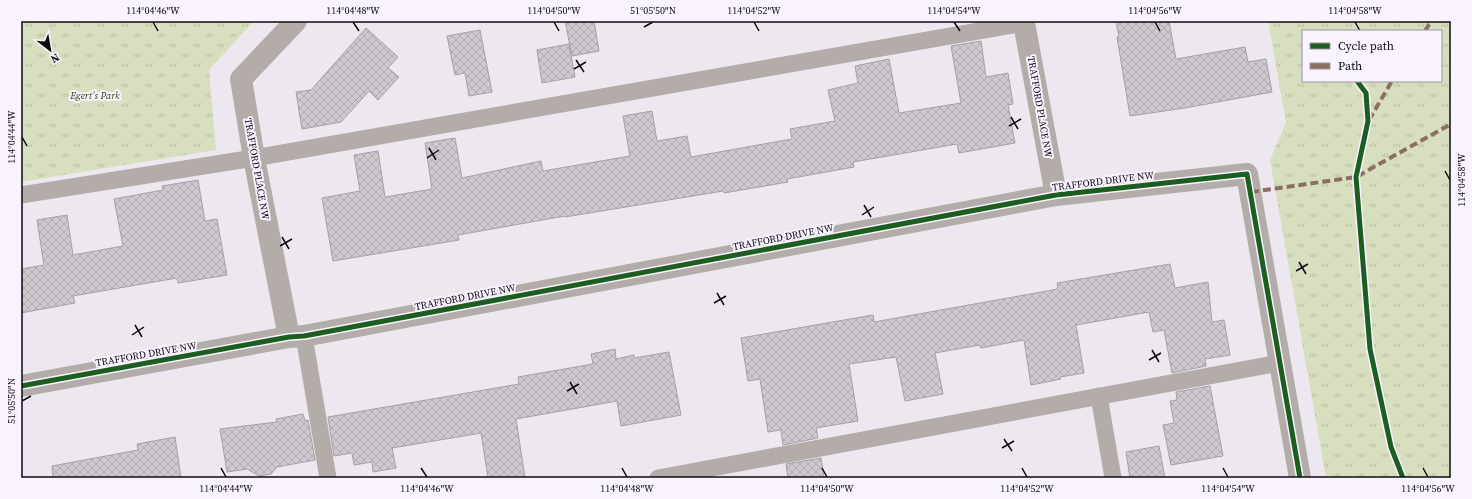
<svg xmlns="http://www.w3.org/2000/svg" width="1472" height="499" font-family="'Source Serif 4',serif">
<defs>
<pattern id="park-tufts" width="24" height="20" patternUnits="userSpaceOnUse"><rect width="24" height="20" fill="#d7dfbe"/><path d="M3 7l-1-3M5 7V3M7 7l1-3M15 17l-1-3M17 17v-4M19 17l1-3" fill="none" stroke="#b7bea2"/></pattern>
<pattern id="building-cross-hatch" width="8" height="8" patternUnits="userSpaceOnUse"><rect width="8" height="8" fill="#cdc9cf"/><path d="M0 0l8 8M0 8l8-8" fill="none" stroke="#afabb1"/></pattern>
</defs>
<rect width="100%" height="100%" fill="#ede8f0"/>
<g fill="url(#park-tufts)" fill-rule="evenodd">
<polygon points="21,21 254,21 209,70 216,150 21,182"/>
<path d="M1268 21H1451V478H1326L1270 160 1286 122ZM1303 31H1441V81H1303Z"/>
</g>
<g fill="url(#building-cross-hatch)" stroke="#a4a0a6">
<polygon points="565,21 594,21 599,51 572,56"/>
<polygon points="1116,21 1169,21 1176,59 1245,47 1248,62 1266,59 1272,92 1185,108 1130,116 1117,37 1119,37"/>
<polygon points="366,28 398,57 388,68 399,77 378,100 369,91 341,122 302,129 296,92 311,90"/>
<polygon points="480,30 492,92 469,96 465,73 455,75 447,36"/>
<polygon points="981,41 986,77 1008,73 1013,104 1008,105 1015,143 959,153 957,144 853,162 854,167 787,179 788,182 724,193 723,191 565,217 565,216 458,235 459,240 333,261 322,198 360,191 354,155 378,151 385,197 432,189 425,143 455,138 462,178 541,161 543,171 630,156 623,116 652,111 657,141 687,136 691,157 792,139 790,129 835,121 828,90 858,83 855,66 889,59 899,113 961,103 951,46"/>
<polygon points="569,44 575,77 542,83 537,50"/>
<polygon points="198,180 205,221 217,219 227,275 178,283 177,278 73,296 75,303 21,313 21,269 44,265 37,220 67,215 73,255 123,246 114,199 163,190 162,186"/>
<polygon points="1170,264 1175,288 1208,282 1212,322 1224,320 1230,355 1205,359 1206,366 1172,373 1164,330 1153,332 1149,312 1076,325 1084,373 1060,377 1061,379 1031,385 1024,340 981,348 980,345 935,353 943,394 905,401 896,357 849,364 858,421 816,428 818,438 783,445 781,430 768,432 760,379 748,381 741,338 873,315 874,322 1058,289 1057,283"/>
<polygon points="615,349 616,359 634,355 634,358 669,352 681,415 621,426 617,401 516,419 525,478 488,478 481,433 392,448 396,468 373,472 372,462 354,465 352,453 334,456 328,417 519,384 518,377 593,364 591,354"/>
<polygon points="1210,386 1223,456 1171,465 1163,425 1174,423 1170,401 1177,400 1176,392"/>
<polygon points="303,414 305,421 308,420 315,460 277,467 271,474 259,476 247,469 227,472 220,429 277,422 276,419"/>
<polygon points="175,437 181,478 53,478 52,466 138,450 137,444"/>
<polygon points="1159,446 1165,478 1130,478 1126,452"/>
<polygon points="821,458 824,478 788,478 786,464"/>
</g>
<g fill="none" stroke-linecap="round" stroke-linejoin="round">
<g stroke="#b4aca9" stroke-width="17">
<polyline points="21,195 254,158 1024,23"/>
<polyline points="304,336 328,478"/>
<polyline points="1099,396 1113,478"/>
<polyline points="658,478 1279,363"/>
</g>
<g stroke="#b4aca9" stroke-width="22">
<polyline points="1022,21 1024,23 1056,195"/>
<polyline points="289,337 254,158 241,79 296,21"/>
<polyline points="21,386 289,337 304,336 1056,195 1247,174 1300,478"/>
</g>
<g stroke="#8d6e63" stroke-width="4" stroke-dasharray="8 4" stroke-linecap="butt">
<polyline points="1425,31 1431,21"/>
<polyline points="1369,120 1392,81"/>
<polyline points="1251,192 1356,177 1451,124"/>
</g>
<defs>
<g id="cycleway">
<polyline points="1357,81 1366,93 1368,121 1356,177 1370,349 1391,447 1403,478"/>
<polyline points="21,386 289,337 304,336 1056,195 1247,174 1300,478"/>
</g>
</defs>
<use href="#cycleway" stroke="#f9f3ff" stroke-width="8"/>
<use href="#cycleway" stroke="#1b5e20" stroke-width="5"/>
</g>
<path fill="none" stroke="#0d0b0f" stroke-width="1.5" d="M153 22 158 31M353 22 359 31M554 22 559 31M754 22 759 31M954 22 960 31M1155 22 1160 31M1355 22 1360 31M644 27 653 22M576 60 584 72M574 69 586 62M1011 117 1018 129M1009 126 1021 119M22 137 27 146M429 148 436 160M427 158 439 150M1445 171 1450 180M864 205 871 217M862 215 874 207M282 237 289 249M280 246 292 239M1299 262 1306 274M1296 271 1308 264M717 293 724 305M714 303 726 296M135 325 142 337M132 335 144 327M1152 350 1159 362M1149 360 1161 353M570 382 577 394M567 391 579 384M22 401 31 396M1004 439 1012 451M1002 448 1014 441M221 468 226 477M421 468 427 477M622 468 627 477M822 468 827 477M1022 468 1027 477M1223 468 1228 477M1423 468 1428 477"/>
<g text-anchor="middle" dominant-baseline="central" stroke-width="4" stroke-linejoin="round" paint-order="stroke">
<g font-size="10" font-style="italic" fill="#36420e" stroke="#f9f3ff">
<text x="95" y="95">Egert's Park</text>
</g>
<g font-size="10" fill="#0d0b0f" stroke="#f9f3ff">
<text transform="translate(1040 107) rotate(80)">TRAFFORD PLACE NW</text>
<text transform="translate(257 169) rotate(80)">TRAFFORD PLACE NW</text>
<text transform="translate(1103 181) rotate(-7)">TRAFFORD DRIVE NW</text>
<text transform="translate(783 237) rotate(-11)">TRAFFORD DRIVE NW</text>
<text transform="translate(465 297) rotate(-11)">TRAFFORD DRIVE NW</text>
<text transform="translate(146 354) rotate(-10)">TRAFFORD DRIVE NW</text>
</g>
</g>
<rect width="1472" height="499" fill="none" stroke="#f9f3ff" stroke-width="44"/>
<rect x="1302" y="30" width="140" height="52" fill="#f9f3ff" stroke="#9b969f"/>
<rect x="1310" y="43" width="20" height="6" fill="#1b5e20" stroke="#9b969f"/>
<text x="1338" y="50" font-size="12" fill="#0d0b0f">Cycle path</text>
<rect x="1310" y="63" width="20" height="6" fill="#8d6e63" stroke="#9b969f"/>
<text x="1338" y="70" font-size="12" fill="#0d0b0f">Path</text>
<g transform="translate(50 50) rotate(149)" stroke="#f9f3ff" stroke-width="3" paint-order="stroke">
<path d="M0-3L7 15L0 10L-7 15Z" fill="#0d0b0f"/>
<text y="-6" font-size="11" font-weight="bold" text-anchor="middle" fill="#0d0b0f">N</text>
</g>
<rect x="22" y="22" width="1428" height="455" fill="none" stroke="#0d0b0f" stroke-width="1.5"/>
<g font-size="10" text-anchor="middle" fill="#0d0b0f">
<text x="153" y="14">114°04'46"W</text>
<text x="353" y="14">114°04'48"W</text>
<text x="554" y="14">114°04'50"W</text>
<text x="653" y="14">51°05'50"N</text>
<text x="754" y="14">114°04'52"W</text>
<text x="954" y="14">114°04'54"W</text>
<text x="1155" y="14">114°04'56"W</text>
<text x="1355" y="14">114°04'58"W</text>
<text transform="translate(11 137) rotate(-90)" y="4">114°04'44"W</text>
<text transform="translate(1461 180) rotate(-90)" y="4">114°04'58"W</text>
<text transform="translate(11 401) rotate(-90)" y="4">51°05'50"N</text>
<text x="226" y="492">114°04'44"W</text>
<text x="427" y="492">114°04'46"W</text>
<text x="627" y="492">114°04'48"W</text>
<text x="827" y="492">114°04'50"W</text>
<text x="1027" y="492">114°04'52"W</text>
<text x="1228" y="492">114°04'54"W</text>
<text x="1428" y="492">114°04'56"W</text>
</g>
</svg>
